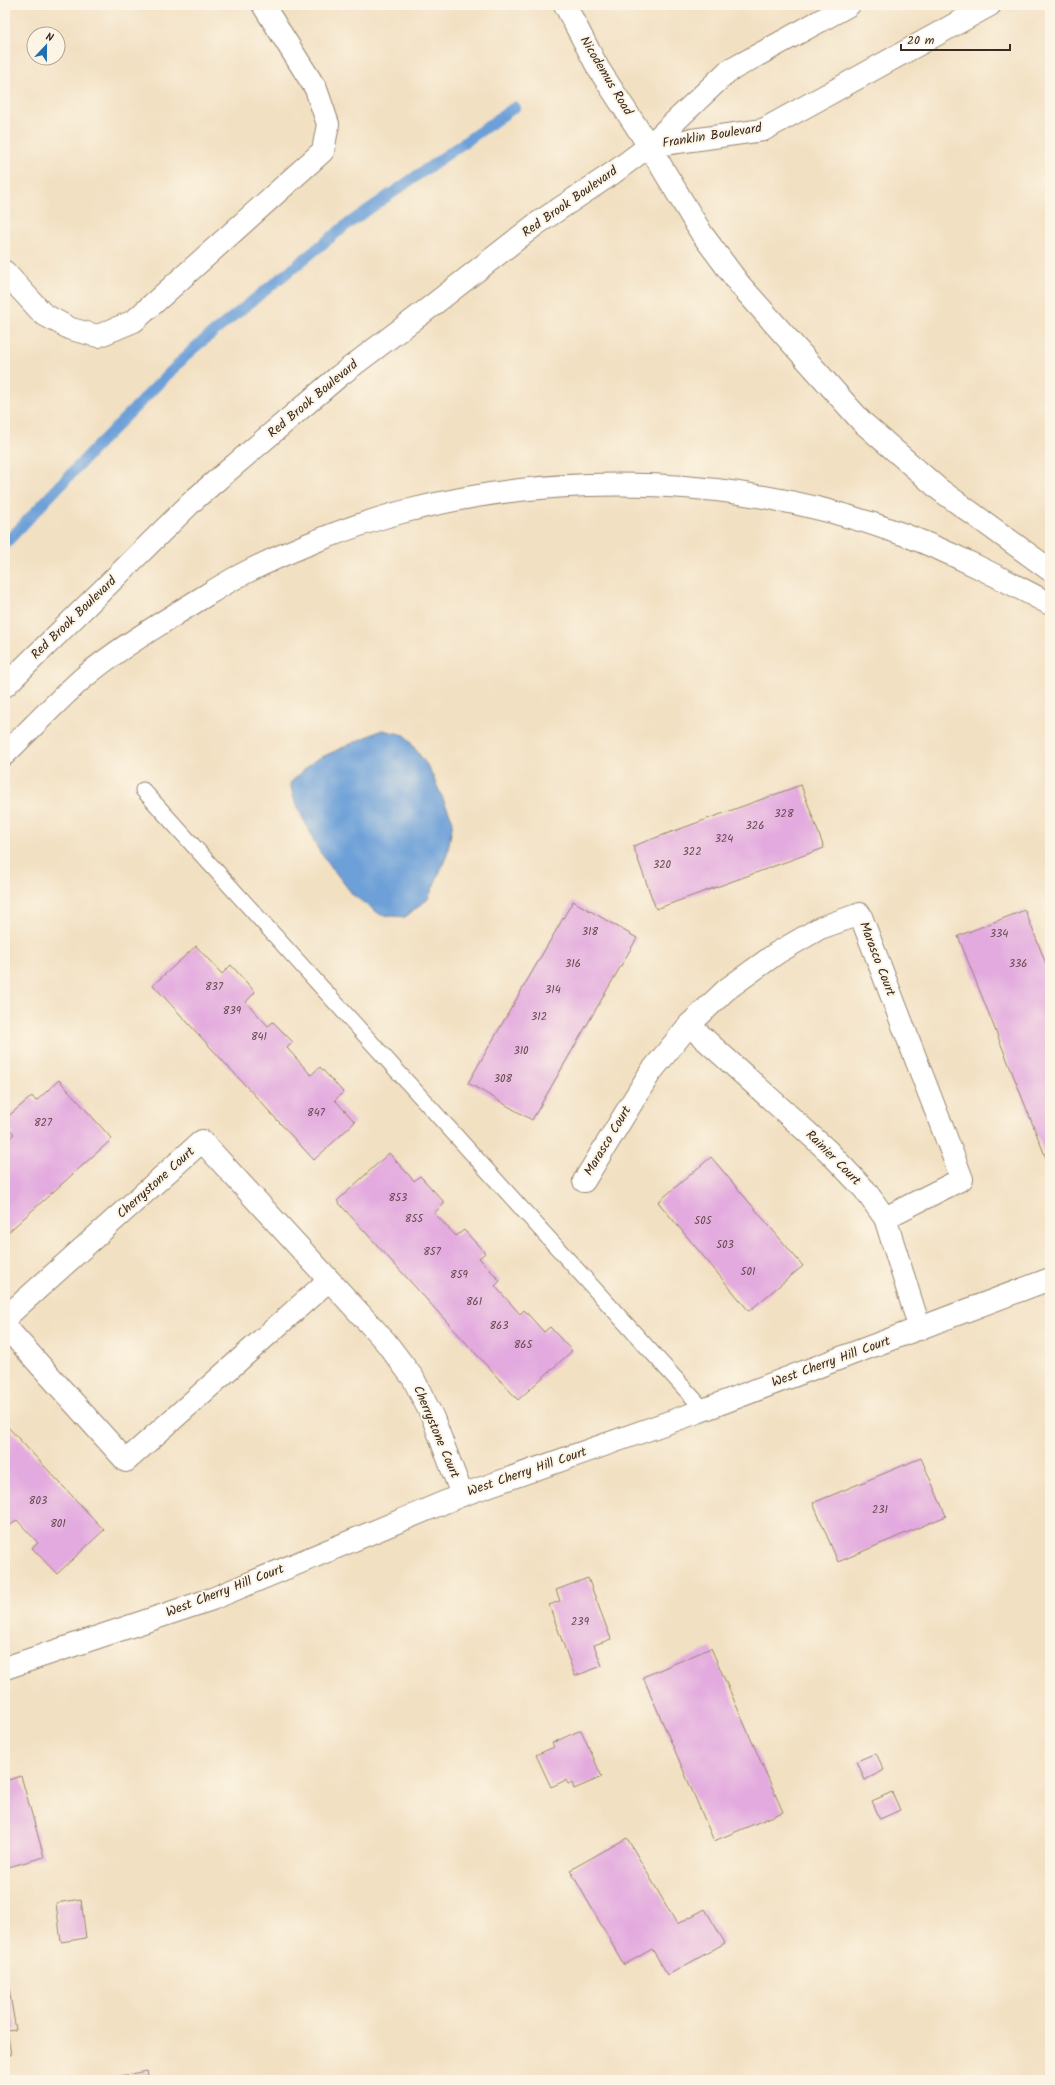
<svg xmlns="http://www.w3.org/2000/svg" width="1055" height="2085" font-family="Kalam,sans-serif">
<rect width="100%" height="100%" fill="#fcf5e5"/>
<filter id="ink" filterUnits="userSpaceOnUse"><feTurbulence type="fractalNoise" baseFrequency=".025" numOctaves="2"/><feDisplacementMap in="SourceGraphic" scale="8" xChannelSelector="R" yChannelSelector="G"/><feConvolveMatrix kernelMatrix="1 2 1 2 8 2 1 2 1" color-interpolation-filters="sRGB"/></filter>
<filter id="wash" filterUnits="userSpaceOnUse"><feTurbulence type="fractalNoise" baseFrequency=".012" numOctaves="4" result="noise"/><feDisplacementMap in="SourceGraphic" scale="16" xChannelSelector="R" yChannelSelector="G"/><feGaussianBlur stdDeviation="0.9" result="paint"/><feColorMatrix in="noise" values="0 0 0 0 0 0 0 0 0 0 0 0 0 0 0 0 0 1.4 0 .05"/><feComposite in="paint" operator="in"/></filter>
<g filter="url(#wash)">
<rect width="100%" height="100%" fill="#f2e0c2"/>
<polygon fill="#6da0d8" stroke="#54657b" points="382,730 405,735 429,768 453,821 447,855 428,899 405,917 381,915 353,895 319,851 295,802 290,783 315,760"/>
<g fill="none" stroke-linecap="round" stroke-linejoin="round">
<polyline stroke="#6da0d8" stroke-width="11" points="5,544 97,446 194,348 345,226 515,107"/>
</g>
<g id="blocks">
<g fill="#e3aadf">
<polygon points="801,785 824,848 656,909 633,846"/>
<polygon points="573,901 637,938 532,1120 468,1083"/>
<polygon points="1025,910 1050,974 1050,1168 958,936"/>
<polygon points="196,946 222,974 231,965 255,992 246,1002 268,1026 273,1022 293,1042 287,1048 311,1075 320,1067 343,1092 335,1100 355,1122 314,1160 153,985"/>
<polygon points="59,1080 112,1139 5,1235 5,1142 14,1134 5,1124 5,1119 32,1096 36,1101"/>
<polygon points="389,1153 414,1181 420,1176 445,1203 434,1213 456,1236 464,1230 485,1253 479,1258 500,1281 495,1286 520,1314 524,1310 544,1332 550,1327 572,1351 518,1400 337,1201"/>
<polygon points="711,1157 803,1266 749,1311 658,1202"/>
<polygon points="5,1424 104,1530 57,1574 32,1548 38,1543 17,1520 5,1530"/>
<polygon points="921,1458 946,1516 838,1562 813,1503"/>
<polygon points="588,1578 611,1639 594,1645 602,1666 575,1676 549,1605 560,1601 556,1590"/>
<polygon points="711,1648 783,1812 714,1841 643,1677"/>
<polygon points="581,1730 602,1777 574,1789 572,1783 568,1784 566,1780 551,1787 536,1755 554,1747 552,1743"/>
<polygon points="876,1753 884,1770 865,1780 857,1761"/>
<polygon points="21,1776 44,1857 5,1868 5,1781"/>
<polygon points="892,1792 900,1810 880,1819 872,1801"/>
<polygon points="627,1838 677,1924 705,1909 725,1943 668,1975 652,1949 624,1965 570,1870"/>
<polygon points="81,1899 86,1938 61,1942 56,1903"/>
<polygon points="9,1989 16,2030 7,2031 11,2055 5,2056 5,1990"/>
<polygon points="147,2071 149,2080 105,2080 105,2079"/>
</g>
</g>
</g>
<g filter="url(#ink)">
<use href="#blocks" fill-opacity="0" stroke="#968570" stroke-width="1"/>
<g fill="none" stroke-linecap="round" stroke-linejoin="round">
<defs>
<polyline id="lane" points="143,790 704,1410"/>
<g id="street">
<polyline points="5,272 43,314 71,329 98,336 134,321 323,151 328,124 316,89 263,5"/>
<polyline points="689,1025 828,1151 865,1190 885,1218 920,1329"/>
<polyline points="584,1181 650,1073 689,1025 727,989 777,953 820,928 860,914 962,1179 885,1218"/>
<polyline points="5,1318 202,1141 385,1341 413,1378 433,1418 462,1495"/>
<polyline points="5,1326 126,1461 329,1280"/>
<polyline points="5,1668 212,1599 462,1495 695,1413 1050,1279"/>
</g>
<g id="secondary">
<polyline points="565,5 598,68 649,146"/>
<polyline points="649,146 763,130 990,5"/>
<polyline points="5,686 196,498 339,376 429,308 535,225 613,173 649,146 727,72 849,5"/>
</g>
<g id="highway">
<polyline points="649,146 702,234 740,285 862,422 940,490 1050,570"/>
<path d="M5 754C31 729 56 702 83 678 115 651 152 629 187 607 204 597 220 586 237 577 285 552 349 526 402 512 566 469 746 476 905 535 955 554 1003 579 1050 604"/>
</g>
</defs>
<use href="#lane" stroke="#968570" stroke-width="17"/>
<use href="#street" stroke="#968570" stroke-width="24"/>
<use href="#secondary" stroke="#968570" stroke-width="24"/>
<use href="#highway" stroke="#968570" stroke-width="24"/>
<use href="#lane" stroke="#fff" stroke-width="15"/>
<use href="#street" stroke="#fff" stroke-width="22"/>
<use href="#secondary" stroke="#fff" stroke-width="22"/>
<use href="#highway" stroke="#fff" stroke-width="22"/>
</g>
</g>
<g text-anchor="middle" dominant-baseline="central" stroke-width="4" stroke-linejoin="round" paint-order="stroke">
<g font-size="11" fill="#654a4e">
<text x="784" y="814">328</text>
<text x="755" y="826">326</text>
<text x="724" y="839">324</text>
<text x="692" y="852">322</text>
<text x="662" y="865">320</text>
<text x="590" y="932">318</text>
<text x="999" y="934">334</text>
<text x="573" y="964">316</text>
<text x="1018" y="964">336</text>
<text x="214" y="987">837</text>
<text x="553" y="990">314</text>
<text x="232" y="1011">839</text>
<text x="539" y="1017">312</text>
<text x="259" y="1037">841</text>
<text x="521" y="1051">310</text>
<text x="503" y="1079">308</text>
<text x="316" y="1113">847</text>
<text x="43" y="1123">827</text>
<text x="398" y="1198">853</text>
<text x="414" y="1219">855</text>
<text x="703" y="1221">505</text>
<text x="725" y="1245">503</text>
<text x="432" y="1252">857</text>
<text x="748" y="1272">501</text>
<text x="459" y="1275">859</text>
<text x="474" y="1302">861</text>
<text x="499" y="1326">863</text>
<text x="523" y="1345">865</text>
<text x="38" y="1501">803</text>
<text x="880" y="1510">231</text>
<text x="58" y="1524">801</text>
<text x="580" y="1622">239</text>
</g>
<g font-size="13" fill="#3b2a1e" stroke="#fcf5e5">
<text transform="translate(606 76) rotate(59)">Nicodemus Road</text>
<text transform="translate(712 136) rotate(-9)">Franklin Boulevard</text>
<text transform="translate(570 202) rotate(-35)">Red Brook Boulevard</text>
<text transform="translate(313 399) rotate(-40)">Red Brook Boulevard</text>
<text transform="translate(74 618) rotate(-44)">Red Brook Boulevard</text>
<text transform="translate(877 959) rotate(69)">Marasco Court</text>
<text transform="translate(608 1141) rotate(-59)">Marasco Court</text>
<text transform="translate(833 1158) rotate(45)">Rainier Court</text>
<text transform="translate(156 1183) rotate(-42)">Cherrystone Court</text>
<text transform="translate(831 1362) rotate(-20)">West Cherry Hill Court</text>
<text transform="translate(436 1432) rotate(67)">Cherrystone Court</text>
<text transform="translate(527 1472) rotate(-19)">West Cherry Hill Court</text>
<text transform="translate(225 1591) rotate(-21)">West Cherry Hill Court</text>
</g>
</g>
<rect width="1055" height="2085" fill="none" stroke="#fcf5e5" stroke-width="20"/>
<g transform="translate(46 46) rotate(22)"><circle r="19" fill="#fcf5e5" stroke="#afa495"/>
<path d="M0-3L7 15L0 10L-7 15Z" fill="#1f6fb2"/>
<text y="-6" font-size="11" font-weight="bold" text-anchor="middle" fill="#3b2a1e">N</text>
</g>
<path d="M901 44v6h109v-6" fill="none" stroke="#3b2a1e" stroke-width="2"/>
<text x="907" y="44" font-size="12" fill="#3b2a1e" stroke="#fcf5e5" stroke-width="3" paint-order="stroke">20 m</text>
</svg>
